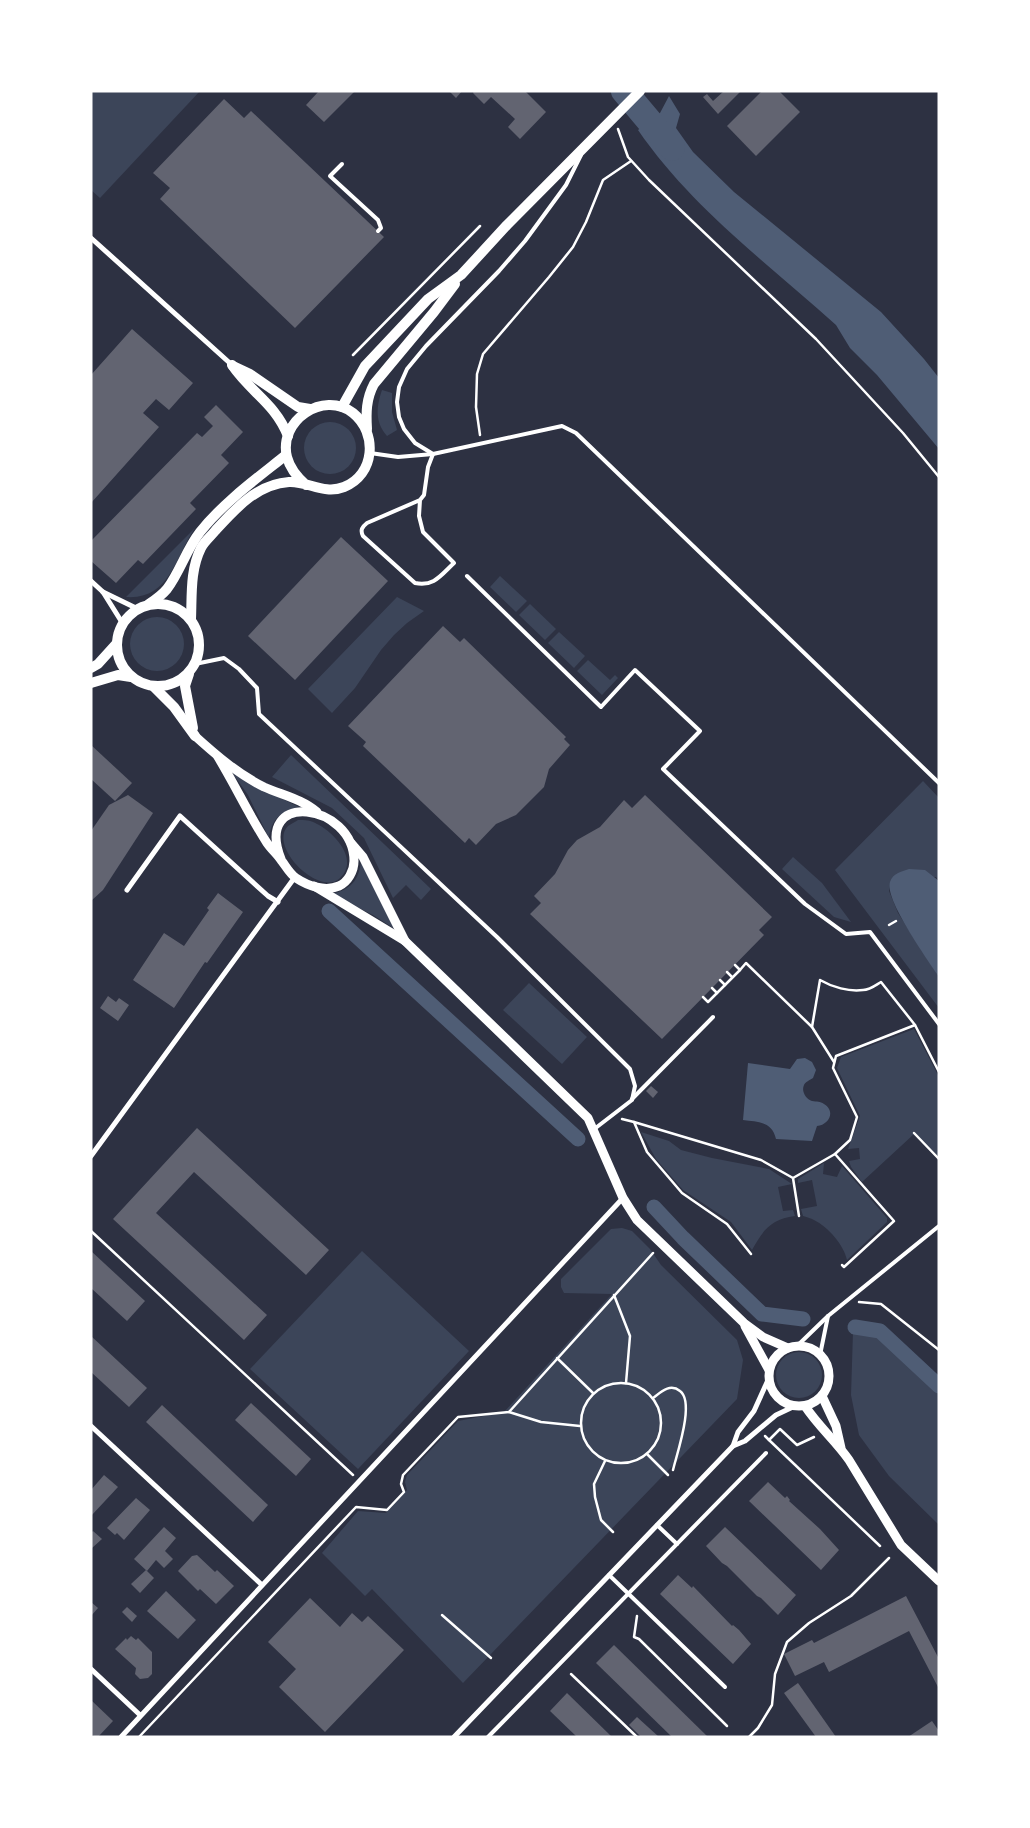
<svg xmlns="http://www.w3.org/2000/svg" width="1030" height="1828" font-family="'Titillium Web',sans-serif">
<rect width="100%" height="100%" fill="#2d3142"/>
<g fill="#3c4559">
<polygon points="91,91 200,91 100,198 91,190"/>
<path d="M382 390 392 393V412L397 430 387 436C375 422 376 408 382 390Z"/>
<circle cx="330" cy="448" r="26"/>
<path d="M195 528C175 557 170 600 126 597Z"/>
<polygon points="500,576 527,601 516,612 490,587"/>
<polygon points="397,597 424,611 407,623 394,635 381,650 355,688 332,713 308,689"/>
<polygon points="530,604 556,629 545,640 519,615"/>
<circle cx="157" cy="644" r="27"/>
<polygon points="559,632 585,656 574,668 548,643"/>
<polygon points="588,660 610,680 615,675 618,678 602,695 577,671"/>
<polygon points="291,755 431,889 421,900 406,885 393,898 364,838 332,808 272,777"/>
<path d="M231 771 258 787 299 807C281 811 271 819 269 838L248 795Z"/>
<polygon points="923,781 939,798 939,881 936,877 890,883 889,891 898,913 939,977 939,1008 835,870"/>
<path d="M298 820C305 820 311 820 317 824 334 832 361 861 339 879 318 896 268 846 288 826 291 824 295 822 298 820Z"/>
<polygon points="793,857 822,883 851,922 834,917 782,869"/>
<path d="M361 861 398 931 373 915 331 894C350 890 359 881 361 861Z"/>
<polygon points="529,983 587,1037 562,1064 503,1010"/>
<polygon points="914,1029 939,1077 939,1159 914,1134 862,1182 851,1167 849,1161 860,1159 859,1148 848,1149 860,1116 837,1068 841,1057"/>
<path d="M641 1132 669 1141 681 1150 712 1158 769 1169 792 1184 778 1187 783 1211 793 1210 795 1216C771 1219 763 1230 752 1250L731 1222 683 1190 656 1159Z"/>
<path d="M824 1163 823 1174 837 1177 842 1166 887 1218V1222L847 1260C844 1245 828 1227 814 1220 811 1218 806 1217 803 1216L801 1209 817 1206 812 1180 798 1183V1179Z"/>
<polygon points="622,1228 632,1231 650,1249 661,1265 737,1340 743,1360 737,1399 463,1683 372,1589 365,1596 322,1553 358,1511 386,1513 407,1490 405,1482 407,1475 458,1421 504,1412 612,1294 564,1293 561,1287 561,1279 611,1229"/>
<polygon points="362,1251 469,1351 358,1469 250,1369"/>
<polygon points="853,1331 889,1339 939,1389 939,1525 889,1476 859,1435 851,1395"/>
<circle cx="799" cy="1375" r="23"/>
</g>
<g fill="#4f5d75">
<path d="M669 96 680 114 676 128 693 152 734 192 881 312 924 359 939 378V449L877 375 850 348 836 325C767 263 691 207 638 130L660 113Z"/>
<path d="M909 869 925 870 939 881V977C928 960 884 899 890 882 893 873 901 872 909 869Z"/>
<path d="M805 1058 812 1062 816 1070 813 1078C810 1080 805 1082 804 1085 801 1091 806 1099 812 1101 817 1102 820 1101 824 1104 836 1111 829 1125 817 1126L812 1141 776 1139C772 1121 758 1122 743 1120L748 1063 790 1069 797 1059Z"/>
</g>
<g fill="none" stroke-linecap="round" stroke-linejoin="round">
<g stroke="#4f5d75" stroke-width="15">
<polyline points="329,911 578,1139"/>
<polyline points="654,1207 683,1238 762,1314 803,1319"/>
<polyline points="855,1327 880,1331 939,1386"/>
</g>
<polyline stroke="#4f5d75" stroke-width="26" points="624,91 672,148"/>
</g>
<g fill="#626471">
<polygon points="319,91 355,91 324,122 306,105"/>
<polygon points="449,91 462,91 456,98"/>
<polygon points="474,91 525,91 546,112 520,139 508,127 515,119 491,97 484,104 473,93"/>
<polygon points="724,91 741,91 718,114 703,97 707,94 713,101"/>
<polygon points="762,91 779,91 800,112 756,156 727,126"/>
<polygon points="224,99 244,118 251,111 384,237 295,328 160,199 170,188 153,173"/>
<polygon points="132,329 193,383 169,410 156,399 143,413 159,427 91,503 91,375"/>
<polygon points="216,405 243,432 221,455 229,463 190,503 196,509 143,564 138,560 116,583 91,561 91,541 197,433 202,437 213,426 204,417"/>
<polygon points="341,537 388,581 295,680 248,636"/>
<polygon points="443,626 460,642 464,638 566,737 564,739 570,745 549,769 544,787 516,815 496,824 476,845 469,838 465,843 363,746 366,742 348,726"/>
<polygon points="91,745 132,783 115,801 91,779"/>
<polygon points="128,795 153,813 103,890 91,901 91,831 109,805"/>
<polygon points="645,795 772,917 759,930 764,935 662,1039 530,914 541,903 534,896 555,874 568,850 577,840 600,827 624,800 632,808"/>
<polygon points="218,893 243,912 207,963 205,962 174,1008 133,980 164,933 184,946 209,910 207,908"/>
<polygon points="108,996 116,1002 119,998 129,1005 118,1021 100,1008"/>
<polygon points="651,1086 658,1092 653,1098 646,1091"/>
<polygon points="197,1128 329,1250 306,1275 194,1172 156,1213 267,1315 244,1340 113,1219"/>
<polygon points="91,1251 145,1301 127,1321 91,1288"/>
<polygon points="91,1336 147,1388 129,1407 91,1372"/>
<polygon points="251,1403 311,1459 296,1476 235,1420"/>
<polygon points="162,1405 268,1505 253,1522 146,1422"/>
<polygon points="104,1475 118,1487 91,1516 91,1490"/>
<polygon points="768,1482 785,1498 787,1496 790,1500 789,1501 820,1529 839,1550 821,1570 749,1501"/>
<polygon points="136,1498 150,1510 124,1540 117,1533 115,1535 107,1528"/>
<polygon points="164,1527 176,1538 165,1551 173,1559 164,1568 156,1560 147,1571 134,1559"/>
<polygon points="725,1527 796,1595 778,1615 761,1598 757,1596 727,1566 722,1563 706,1546"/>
<polygon points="93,1531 102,1539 92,1548 91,1533"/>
<polygon points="197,1555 215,1572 217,1570 234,1586 216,1604 200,1589 198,1591 178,1571 192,1556"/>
<polygon points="146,1570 154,1578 140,1593 131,1584"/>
<polygon points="678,1575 692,1588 693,1586 732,1626 733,1625 739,1630 751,1644 733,1664 660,1594"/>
<polygon points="166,1591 196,1620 178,1639 147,1611"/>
<polygon points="906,1596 939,1659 939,1689 909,1631 829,1672 824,1662 795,1676 784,1654 812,1640 814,1643"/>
<polygon points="310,1598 340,1627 352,1613 362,1622 368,1616 404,1650 325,1732 279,1687 296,1669 268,1642"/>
<polygon points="91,1602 98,1608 91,1616"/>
<polygon points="127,1607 137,1616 132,1622 122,1612"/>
<polygon points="131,1636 136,1640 138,1638 152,1652 152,1674 148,1678 140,1679 135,1674 136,1668 115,1649 126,1638 127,1640"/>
<polygon points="614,1645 708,1737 672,1737 596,1663"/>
<polygon points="798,1683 836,1737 816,1737 784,1693"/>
<polygon points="567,1693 612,1737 577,1737 550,1711"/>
<polygon points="91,1700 113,1721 98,1737 91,1735"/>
<polygon points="637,1717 659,1737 641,1737 629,1725"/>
<polygon points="932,1721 939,1731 939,1734 935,1737 908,1737"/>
</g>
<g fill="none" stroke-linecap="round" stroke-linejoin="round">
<g stroke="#fff" stroke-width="2.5">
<polyline points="618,129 628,157 649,180 816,339 903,433 939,477"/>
<polyline points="353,355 480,226"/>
<polyline points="480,435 476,407 477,374 483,354 549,277 573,247 586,222 603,180 631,161"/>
<polyline points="889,925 896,921"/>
<polyline points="740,970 746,963 812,1027"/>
<polyline points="727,972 732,977"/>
<polyline points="720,980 725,985"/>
<polyline points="712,988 717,993"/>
<polyline points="703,997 708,1002 740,970 735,965"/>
<path d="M834 1062 812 1027 820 980C832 987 849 992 863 990 870 990 876 985 881 982L915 1025"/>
<polyline points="622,1119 634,1122"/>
<polyline points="914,1133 939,1159"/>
<polyline points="835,1154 850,1140 857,1117 833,1068 836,1056 915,1025 939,1072"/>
<polyline points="799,1216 793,1178 835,1154 894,1221 844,1267 842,1265"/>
<polyline points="91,1231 353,1475"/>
<polyline points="751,1254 727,1224 682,1193 647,1152 634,1122 761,1160 793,1178"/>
<polyline points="614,1295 630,1336 626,1383"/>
<polyline points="859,1302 881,1304 939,1350"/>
<polyline points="557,1358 593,1393"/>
<circle cx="621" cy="1423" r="40"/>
<path d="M653 1398C661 1392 670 1383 680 1391 695 1402 677 1453 673 1470"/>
<polyline points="509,1412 541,1422 580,1426"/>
<polyline points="765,1436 769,1440 780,1429 797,1445 814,1437"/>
<polyline points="769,1440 880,1546"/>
<polyline points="647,1454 668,1475"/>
<polyline points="605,1461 594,1484 595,1497 601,1520 613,1532"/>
<polyline points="442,1615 491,1658"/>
<polyline points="637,1616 634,1637 639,1639 727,1726"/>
<polyline points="571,1674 637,1737"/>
<polyline points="139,1737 356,1507 387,1510 404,1492 401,1484 403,1475 458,1417 509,1412 653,1253"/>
<polyline points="749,1737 758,1728 772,1705 775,1674 787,1642 809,1623 851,1596 889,1558"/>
</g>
<g stroke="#fff" stroke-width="4">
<polyline points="342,164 330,176 378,220 381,228 378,231"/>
<polyline points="370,453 398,457 433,454 562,426 576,433 939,783"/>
<path d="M420 500 367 523C362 527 360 530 363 536L415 583C434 587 441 575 454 563L423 532 419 516 420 500 424 495 428 467 433 454 415 443 404 429 399 417 397 402 399 387 407 369 426 346 499 271 525 241 566 185 581 155"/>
<polyline points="467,576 601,707 635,670 700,731 663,769 805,904 846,934 870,932 939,1024"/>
<polyline points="195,664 224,658 239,669 257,688 259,714 497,937 630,1069 635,1086 632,1100 593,1130"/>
<polyline points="632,1099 713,1017"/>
<polyline points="797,1346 828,1316 939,1226"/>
<polyline points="820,1355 828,1316"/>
<polyline points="657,1525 677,1544"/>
<polyline points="609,1575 725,1687"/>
<polyline points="488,1737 766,1453"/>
</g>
<g stroke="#fff" stroke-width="5">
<polyline points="91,238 232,365"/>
<polyline points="91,581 103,592 123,624"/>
<polyline points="103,592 138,609"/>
<polyline points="127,890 180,816 268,896 278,902"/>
<polyline points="91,1156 295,877"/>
<polyline points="91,1426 262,1585"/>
<polyline points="733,1446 745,1441 776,1415 795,1406"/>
<polyline points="91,1669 140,1715"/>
<polyline points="121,1737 623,1198"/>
<polyline points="454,1737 733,1446 738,1432 754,1411 768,1380"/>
</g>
<g stroke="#fff" stroke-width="9">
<path d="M195 736C216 755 238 774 264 787 282 795 302 799 317 812"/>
<path d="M218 757C235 785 249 815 267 843 271 849 277 854 281 860 286 866 289 873 296 878 308 886 325 892 339 886 348 882 354 871 354 861 354 803 253 789 281 859"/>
<polyline points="351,843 363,857 405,941"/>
<polyline points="314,886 405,941 588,1118 623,1198 637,1220 744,1323 763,1337 788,1348"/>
<polyline points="745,1326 769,1370"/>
<circle cx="799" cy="1376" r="30"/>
<polyline points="822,1396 836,1426 841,1448"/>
<path d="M805 1406C818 1426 836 1441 849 1460L901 1545 939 1581"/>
</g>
<g stroke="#fff" stroke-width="10">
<path d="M232 365C251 393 275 403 288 436"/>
<polyline points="233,366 250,374 298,407 310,409"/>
<polyline points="342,407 365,366 428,299 461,275 507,225 640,91"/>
<path d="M367 429C366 413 366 399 374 384L434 312 455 284"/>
<circle cx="158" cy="645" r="41"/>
<path d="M149 604C155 600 162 595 167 589 180 572 186 550 200 532 224 502 256 479 286 455"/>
<path d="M191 619C192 595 190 570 201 548 204 542 211 536 215 531 235 509 257 484 289 482 308 481 324 495 344 487 375 475 378 433 353 413 323 390 278 421 287 457 290 469 297 477 306 485"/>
<polyline points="91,668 98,664 117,643"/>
<polyline points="189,674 185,686 193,728"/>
<polyline points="91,683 118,675 131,677"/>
<polyline points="153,686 174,707 195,736"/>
</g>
</g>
<rect width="1030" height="1828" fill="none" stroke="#ffffff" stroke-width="185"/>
</svg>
